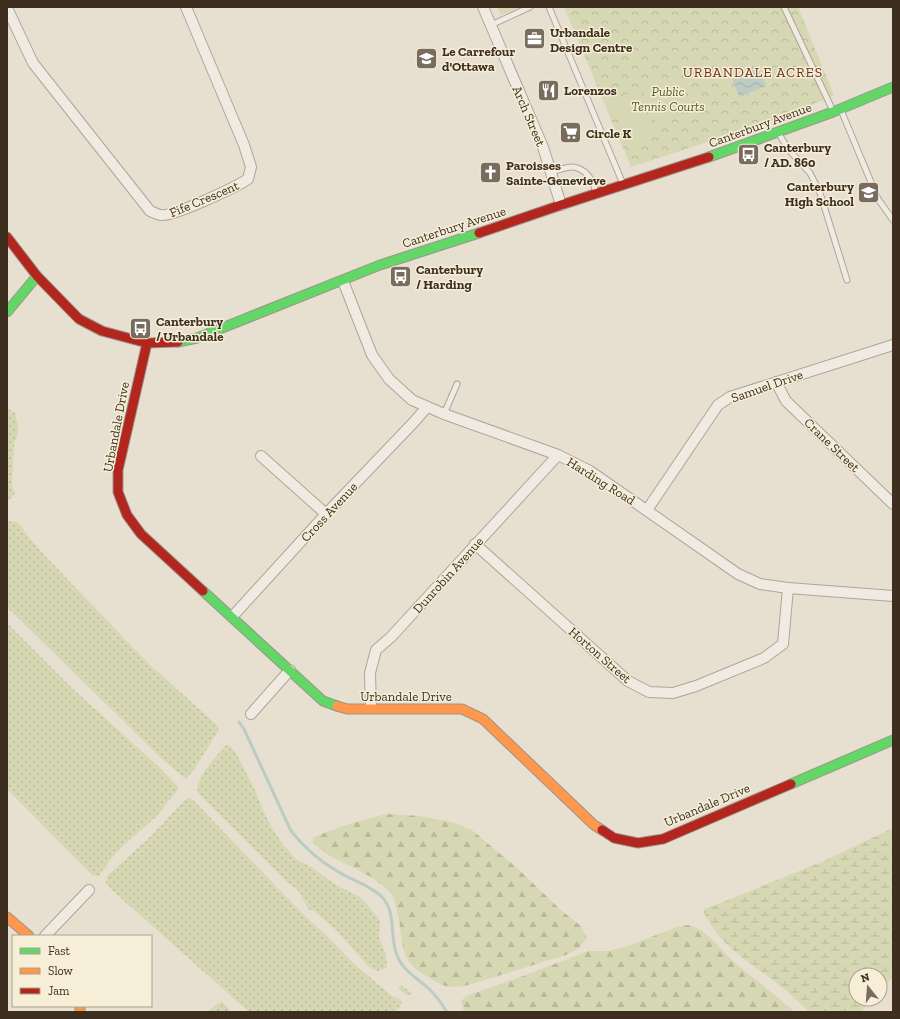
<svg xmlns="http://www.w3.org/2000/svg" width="900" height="1019" font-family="'Zilla Slab',serif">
<defs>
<pattern id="grass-dots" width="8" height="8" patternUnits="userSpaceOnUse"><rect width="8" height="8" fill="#d6d7b3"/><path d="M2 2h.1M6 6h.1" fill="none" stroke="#b9b99a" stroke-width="1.8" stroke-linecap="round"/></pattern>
<pattern id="forest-firs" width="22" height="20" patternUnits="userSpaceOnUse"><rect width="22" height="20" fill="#d6d7b3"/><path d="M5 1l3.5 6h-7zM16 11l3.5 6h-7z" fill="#b9b99a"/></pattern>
<pattern id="wetland-marsh" width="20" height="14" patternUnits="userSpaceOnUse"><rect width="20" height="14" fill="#d6d7b3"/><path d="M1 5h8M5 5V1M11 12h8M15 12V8" fill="none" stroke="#b9b99a"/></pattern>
<pattern id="park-crowns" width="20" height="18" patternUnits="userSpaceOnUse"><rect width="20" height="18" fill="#d6d7b3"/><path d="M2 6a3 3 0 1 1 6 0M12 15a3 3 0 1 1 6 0" fill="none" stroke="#b9b99a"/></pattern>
<pattern id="water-waves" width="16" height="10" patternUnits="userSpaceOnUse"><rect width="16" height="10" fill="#bcccc2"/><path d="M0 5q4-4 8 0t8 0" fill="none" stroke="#a2b0a6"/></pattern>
</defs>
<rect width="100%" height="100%" fill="#e7e0d1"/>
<g fill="url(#grass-dots)">
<path d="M7 408 15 413C18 423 20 435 14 443L12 486 15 493 7 502Z"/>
<polygon points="12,521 19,523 27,535 46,557 149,664 217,725 219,728 218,731 194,770 187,778 184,778 181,775 159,756 7,607 7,522"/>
<polygon points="7,623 74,690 158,766 179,788 157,816 124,845 112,858 99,876 93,876 7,789"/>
<path d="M227 745 230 746 236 753 255 790 265 815 277 836 287 849 297 860 313 868 319 873 338 886 360 897 372 910 380 921 379 937 386 955 387 968 378 971 369 967 336 930 313 910H309L298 890 288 883 198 793C194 778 216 758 225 746Z"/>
<polygon points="187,798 189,798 193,800 304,915 328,937 355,965 392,996 401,1000 402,1003 398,1009 390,1012 249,1012 112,890 106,883 107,876 149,838"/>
<polygon points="400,985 412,993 408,996 399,989 399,987"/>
<polygon points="222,1002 232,1012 208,1012 217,1004"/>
</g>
<g fill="url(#forest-firs)">
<path d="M388 814 420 816 451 822 472 830 518 869 562 911 581 926 587 938 579 948 566 955 468 985C451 989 444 987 429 978 421 973 412 967 408 960 400 948 401 921 396 907 395 902 394 896 391 893 381 883 368 875 356 869 340 860 324 856 313 842V838C338 827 362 819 388 814Z"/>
<path d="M688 925C706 928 722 951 735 963 755 979 775 995 795 1012H464L461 1001 466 996 523 976 588 951H609L628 946 677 927Z"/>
</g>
<path fill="url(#wetland-marsh)" d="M893 828V977L880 991V975H856V999H872L861 1012H810C800 1004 791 995 782 987 754 965 718 946 703 910L819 863Z"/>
<g fill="url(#park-crowns)">
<polygon points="497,7 520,7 501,15"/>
<polygon points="564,7 798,7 834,95 781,118 631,167"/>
</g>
<g fill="#d6d7b3">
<polygon points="678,74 692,108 676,114 662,80"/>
<polygon points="658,82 672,116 656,123 642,89"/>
<polygon points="636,91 654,135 629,145 611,101"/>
</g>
<polygon fill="url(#water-waves)" points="758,68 766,86 739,97 732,79"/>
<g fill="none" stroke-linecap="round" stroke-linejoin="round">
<path stroke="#bcccc2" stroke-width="3" d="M239 722 244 729 291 831C304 847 319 861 337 871 351 880 370 885 382 897 397 913 389 937 397 955 402 970 417 978 428 988 436 995 442 1004 447 1012"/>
<defs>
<g id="lane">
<polyline points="549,7 623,184"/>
<polyline points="784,7 833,111"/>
<polyline points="491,25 530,7"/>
<polyline points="841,110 878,199 893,220"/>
<polyline points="779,134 788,149 810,173 820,193 847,280"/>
<path d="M551 172C557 171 567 166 573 167 587 169 593 181 596 192"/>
<polyline points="444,414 457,384"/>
</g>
<g id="street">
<polyline points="483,7 543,147 561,205"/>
<path d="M8 10 33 63 150 211C153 212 158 215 161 215 173 217 236 187 248 179L251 167 244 145 186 7"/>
<polyline points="343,281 372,355 389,379 412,400 444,414 558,455 590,471 738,574 760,584 788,588 893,596"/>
<polyline points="776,382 786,401 893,504"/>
<polyline points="261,456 326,514"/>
<polyline points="647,510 718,405 730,397 893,345"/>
<polyline points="475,544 628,681 649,692 673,693 696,686 764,658 783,644 788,588"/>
<polyline points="232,617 326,514 414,422 427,407"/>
<polyline points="371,708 370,673 376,650 391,637 558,455"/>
<polyline points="251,714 290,670"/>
<polyline points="45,936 89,890"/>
</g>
<g id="fast">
<polyline points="709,157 833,112 893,87"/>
<polyline points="7,312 37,276"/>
<polyline points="178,342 197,338 380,265 479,233"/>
<polyline points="203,591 323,701 337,706"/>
<polyline points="791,784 893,740"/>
</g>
<g id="slow">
<polyline points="337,706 347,709 462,709 483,719 594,825 602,830"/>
<polyline points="7,917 29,936"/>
<polyline points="80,1006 80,1012"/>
</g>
<g id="jam">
<polyline points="479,233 561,205 709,157"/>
<polyline points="7,237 37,276 79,319 102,331 147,343 178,342"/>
<polyline points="147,343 118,470 118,492 127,515 141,534 203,591"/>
<polyline points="602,830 614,838 638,843 663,839 791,784"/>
</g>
</defs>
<use href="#lane" stroke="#ada599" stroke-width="7"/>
<use href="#street" stroke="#ada599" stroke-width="12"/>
<use href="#fast" stroke="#9c958a" stroke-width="11"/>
<use href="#slow" stroke="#9c958a" stroke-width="11"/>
<use href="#jam" stroke="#9c958a" stroke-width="11"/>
<use href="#lane" stroke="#efebe3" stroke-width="5"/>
<use href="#street" stroke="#efebe3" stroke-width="10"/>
<use href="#fast" stroke="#63d668" stroke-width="9"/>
<use href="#slow" stroke="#ff974d" stroke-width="9"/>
<use href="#jam" stroke="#b3261e" stroke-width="9"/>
</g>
<defs>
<symbol id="office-square" viewBox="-11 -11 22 22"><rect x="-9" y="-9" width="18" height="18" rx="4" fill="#786c5e" stroke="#f7eed8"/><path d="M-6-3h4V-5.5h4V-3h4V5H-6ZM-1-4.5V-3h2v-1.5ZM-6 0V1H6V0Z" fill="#fff"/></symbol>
<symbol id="school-square" viewBox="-11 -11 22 22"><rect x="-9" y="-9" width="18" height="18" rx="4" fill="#786c5e" stroke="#f7eed8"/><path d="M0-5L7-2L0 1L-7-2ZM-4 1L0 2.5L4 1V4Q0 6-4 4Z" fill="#fff"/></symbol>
<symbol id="restaurant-square" viewBox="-11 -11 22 22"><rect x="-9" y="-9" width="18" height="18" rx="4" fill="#786c5e" stroke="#f7eed8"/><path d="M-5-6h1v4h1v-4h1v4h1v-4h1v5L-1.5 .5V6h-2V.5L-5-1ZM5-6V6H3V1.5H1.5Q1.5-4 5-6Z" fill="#fff"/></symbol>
<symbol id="supermarket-square" viewBox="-11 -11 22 22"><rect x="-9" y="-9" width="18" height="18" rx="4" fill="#786c5e" stroke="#f7eed8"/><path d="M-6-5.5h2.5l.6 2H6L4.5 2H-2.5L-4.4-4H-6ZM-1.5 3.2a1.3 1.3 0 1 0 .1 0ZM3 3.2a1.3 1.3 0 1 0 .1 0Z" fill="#fff"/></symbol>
<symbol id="bus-square" viewBox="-11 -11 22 22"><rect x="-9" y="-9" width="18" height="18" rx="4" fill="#786c5e" stroke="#f7eed8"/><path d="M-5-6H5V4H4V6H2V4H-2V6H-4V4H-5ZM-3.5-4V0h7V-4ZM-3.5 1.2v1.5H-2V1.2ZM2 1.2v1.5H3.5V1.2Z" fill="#fff"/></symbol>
<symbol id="church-square" viewBox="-11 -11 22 22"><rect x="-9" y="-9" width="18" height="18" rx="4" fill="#786c5e" stroke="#f7eed8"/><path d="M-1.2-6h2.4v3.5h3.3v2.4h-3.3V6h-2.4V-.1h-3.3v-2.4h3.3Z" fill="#fff"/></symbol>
</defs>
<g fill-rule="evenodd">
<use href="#office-square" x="522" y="26" width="25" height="25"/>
<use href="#school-square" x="414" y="46" width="25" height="25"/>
<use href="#restaurant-square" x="536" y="78" width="25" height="25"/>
<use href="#supermarket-square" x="558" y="120" width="25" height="25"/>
<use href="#bus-square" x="736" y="142" width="25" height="25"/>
<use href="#church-square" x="478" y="160" width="25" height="25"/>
<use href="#school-square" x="856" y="180" width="25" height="25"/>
<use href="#bus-square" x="388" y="264" width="25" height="25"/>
<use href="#bus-square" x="128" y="316" width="25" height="25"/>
</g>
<g text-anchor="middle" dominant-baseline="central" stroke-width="3" stroke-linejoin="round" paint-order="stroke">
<g font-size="13" font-weight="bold" fill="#3d2e20" stroke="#f7eed8" text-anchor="start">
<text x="550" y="32">Urbandale<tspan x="550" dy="15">Design Centre</tspan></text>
<text x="442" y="51">Le Carrefour<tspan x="442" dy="15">d'Ottawa</tspan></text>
<text x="564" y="90">Lorenzos</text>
<text x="586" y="133">Circle K</text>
<text x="764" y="147">Canterbury<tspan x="764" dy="15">/ AD. 860</tspan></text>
<text x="506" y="165">Paroisses<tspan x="506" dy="15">Sainte-Genevieve</tspan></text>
<text x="854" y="186" text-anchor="end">Canterbury<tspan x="854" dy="15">High School</tspan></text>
<text x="416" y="269">Canterbury<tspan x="416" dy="15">/ Harding</tspan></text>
<text x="156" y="321">Canterbury<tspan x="156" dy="15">/ Urbandale</tspan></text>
</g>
<g font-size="13" font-style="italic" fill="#4d5a26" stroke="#f7eed8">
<text x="668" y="91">Public<tspan x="668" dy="15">Tennis Courts</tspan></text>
</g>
<g font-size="13" fill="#3d2e20" stroke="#f7eed8">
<text transform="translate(529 116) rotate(67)">Arch Street</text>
<text transform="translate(760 125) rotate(-20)">Canterbury Avenue</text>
<text transform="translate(204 199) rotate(-23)">Fife Crescent</text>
<text transform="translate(454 227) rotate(-18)">Canterbury Avenue</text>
<text transform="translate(767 386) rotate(-19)">Samuel Drive</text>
<text transform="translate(116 427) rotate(-79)">Urbandale Drive</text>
<text transform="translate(832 445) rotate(44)">Crane Street</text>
<text transform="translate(601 481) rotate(32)">Harding Road</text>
<text transform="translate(329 512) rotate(-47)">Cross Avenue</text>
<text transform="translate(448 575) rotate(-48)">Dunrobin Avenue</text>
<text transform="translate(600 655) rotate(41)">Horton Street</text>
<text x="406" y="696">Urbandale Drive</text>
<text transform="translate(707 805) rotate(-23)">Urbandale Drive</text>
</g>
<g font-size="14" letter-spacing="1" fill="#6b2e1e" stroke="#f7eed8">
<text x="753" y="72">URBANDALE ACRES</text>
</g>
</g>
<rect width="900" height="1019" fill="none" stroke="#3d2e20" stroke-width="16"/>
<rect x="12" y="935" width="140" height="72" fill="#f7eed8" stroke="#ada18e"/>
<rect x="20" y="948" width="20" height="6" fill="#63d668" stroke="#ada18e"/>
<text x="48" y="955" font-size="12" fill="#3d2e20">Fast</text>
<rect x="20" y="968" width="20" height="6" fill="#ff974d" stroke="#ada18e"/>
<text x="48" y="975" font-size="12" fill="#3d2e20">Slow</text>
<rect x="20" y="988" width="20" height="6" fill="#b3261e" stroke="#ada18e"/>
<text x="48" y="995" font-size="12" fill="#3d2e20">Jam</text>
<g transform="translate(868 987) rotate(343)"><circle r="19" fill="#f7eed8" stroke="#ada18e"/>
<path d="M0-3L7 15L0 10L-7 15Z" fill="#786c5e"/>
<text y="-6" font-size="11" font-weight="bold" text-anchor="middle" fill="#3d2e20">N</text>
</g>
</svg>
